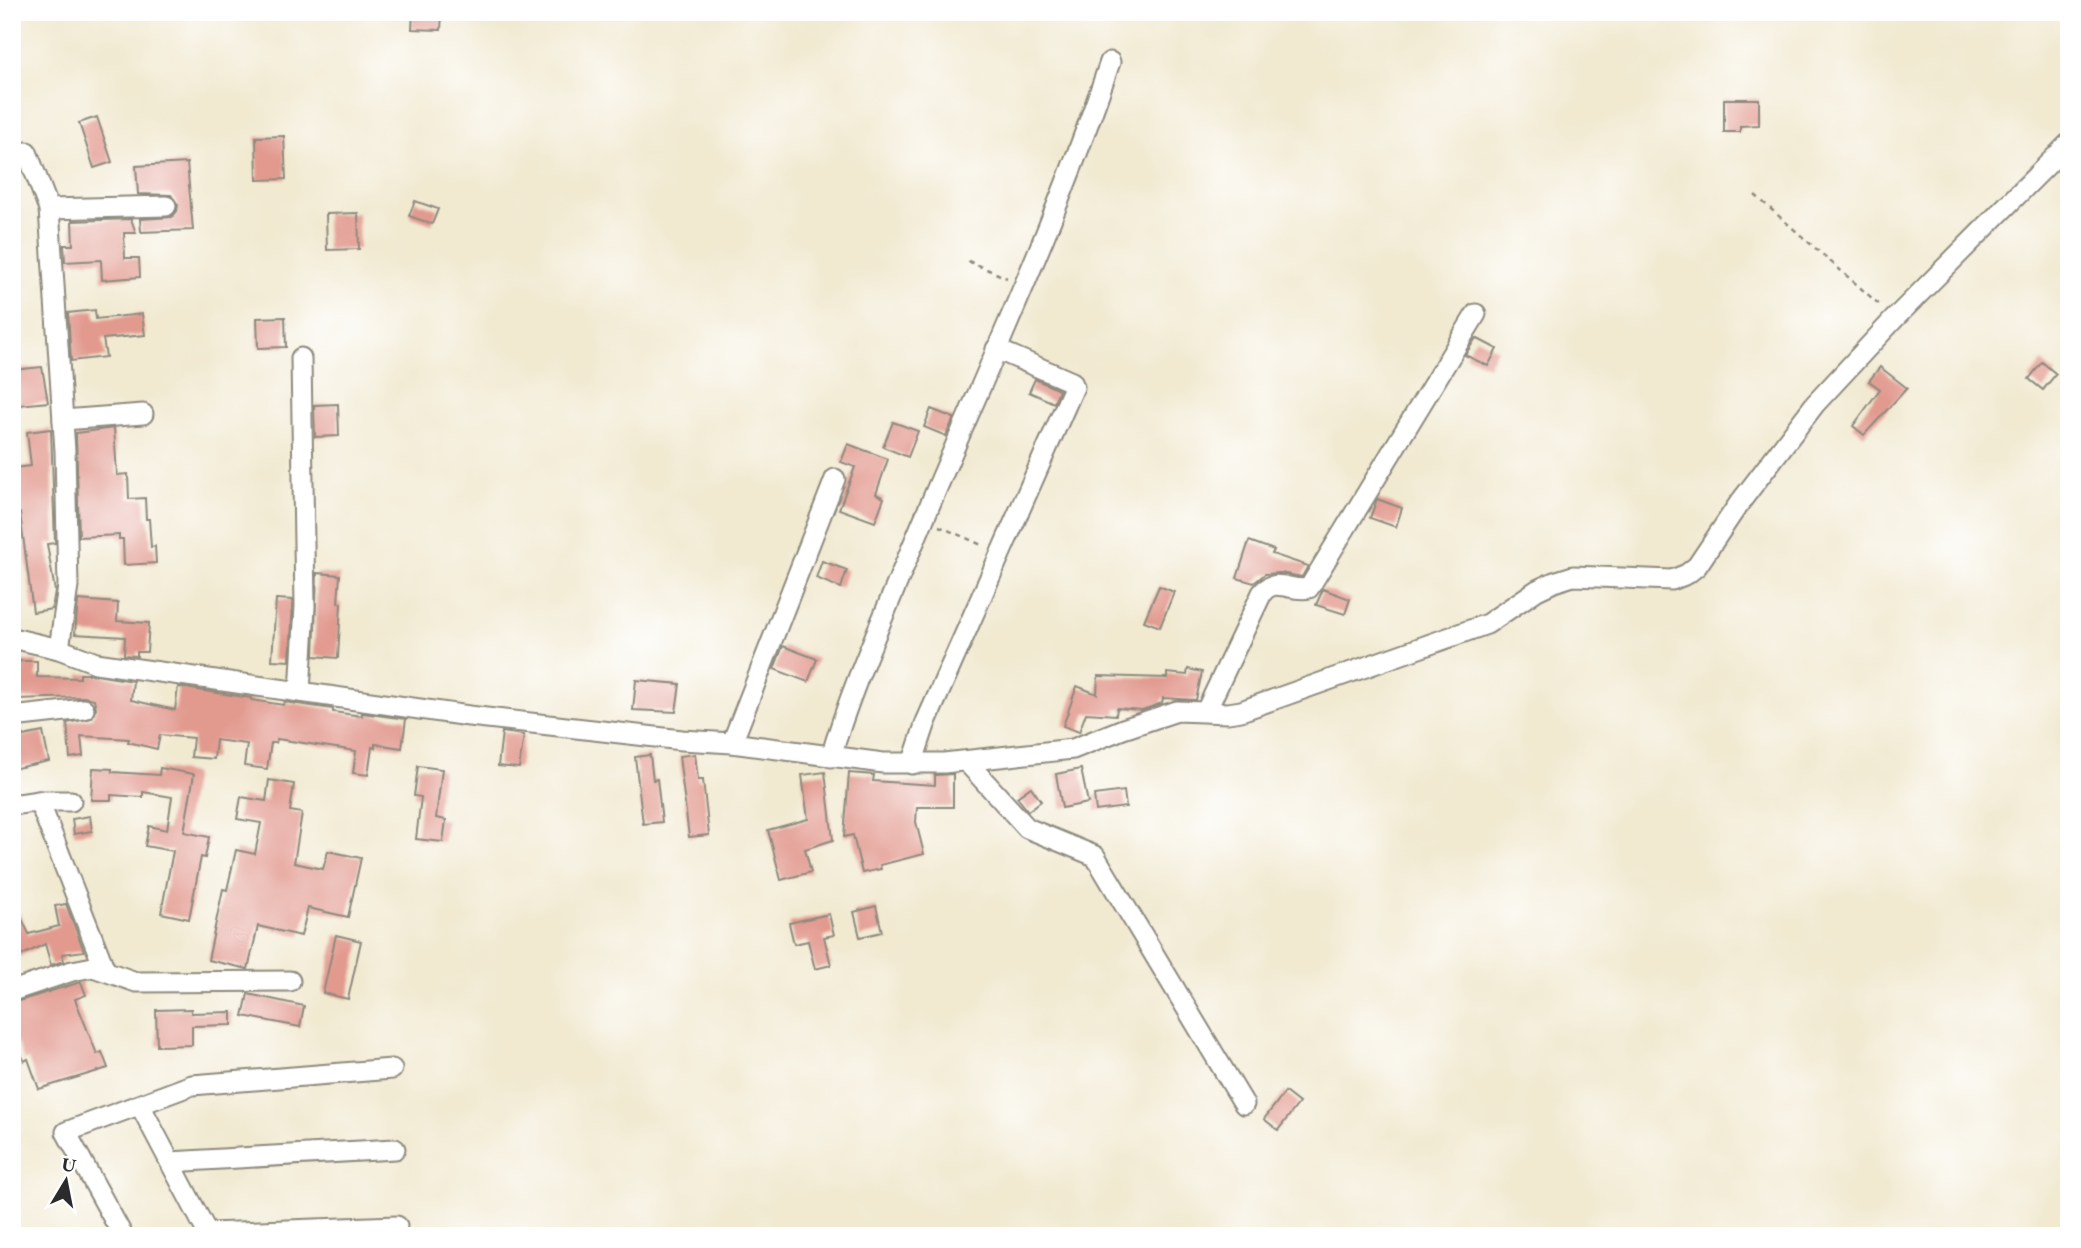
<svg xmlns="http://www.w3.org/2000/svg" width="2081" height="1248" font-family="'EB Garamond',serif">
<rect width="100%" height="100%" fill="#fff"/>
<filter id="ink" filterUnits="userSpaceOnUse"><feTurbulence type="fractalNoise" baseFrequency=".0143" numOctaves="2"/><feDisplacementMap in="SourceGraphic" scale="14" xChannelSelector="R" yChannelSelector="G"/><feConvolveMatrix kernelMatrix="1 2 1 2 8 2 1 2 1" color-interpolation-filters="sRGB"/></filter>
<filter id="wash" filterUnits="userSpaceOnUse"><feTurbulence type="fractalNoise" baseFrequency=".00686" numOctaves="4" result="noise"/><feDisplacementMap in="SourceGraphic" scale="28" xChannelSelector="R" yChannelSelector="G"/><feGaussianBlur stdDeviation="1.57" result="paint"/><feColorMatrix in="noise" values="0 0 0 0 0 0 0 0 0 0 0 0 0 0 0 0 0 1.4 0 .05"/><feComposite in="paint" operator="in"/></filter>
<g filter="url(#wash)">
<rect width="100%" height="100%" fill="#f1e9d0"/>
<g id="blocks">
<g fill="#e29a8f">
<polygon points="413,12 442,12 441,30 412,29"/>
<polygon points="1724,99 1759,99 1759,125 1740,126 1740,132 1724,132"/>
<polygon points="97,117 112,162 94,168 79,123"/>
<polygon points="284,136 286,179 257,180 256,137"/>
<polygon points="187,163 193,230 141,232 140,219 172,217 177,211 178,205 171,195 138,194 136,166"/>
<polygon points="415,201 438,209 432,224 409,216"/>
<polygon points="358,213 359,249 327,250 326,214"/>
<polygon points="131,219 136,233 124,233 125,258 139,258 140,277 102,280 101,260 65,262 64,245 73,245 72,221"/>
<polygon points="95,310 96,319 142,314 145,335 103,339 106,357 71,361 68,313"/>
<polygon points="285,317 286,347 258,348 257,318"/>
<polygon points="1476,338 1497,349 1488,366 1465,355"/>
<polygon points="2042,362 2056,374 2043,390 2029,379"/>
<polygon points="42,367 48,402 19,405 13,370"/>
<polygon points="1880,367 1907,388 1864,435 1853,426 1880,389 1869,381"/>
<polygon points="1035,379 1059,390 1054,403 1029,392"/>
<polygon points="338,404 339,436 315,437 314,405"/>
<polygon points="931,409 954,418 946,436 924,427"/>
<polygon points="893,422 918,431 908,457 883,447"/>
<polygon points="114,428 117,475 128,474 129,499 145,498 146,519 149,519 151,547 155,546 156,563 124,565 123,539 119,539 119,535 79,537 76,433"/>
<polygon points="51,429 55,543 47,544 55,591 52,609 33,612 20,513 12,514 12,468 31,466 27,432"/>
<polygon points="848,444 888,459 876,494 884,498 875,522 839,509 855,467 841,462"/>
<polygon points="1377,499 1402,508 1396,527 1370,518"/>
<polygon points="1249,541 1274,550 1272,554 1308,566 1302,577 1280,573 1265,574 1254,583 1237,578"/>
<polygon points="822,561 847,570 841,588 816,578"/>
<polygon points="317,573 340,575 338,603 341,603 338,658 314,656"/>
<polygon points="1159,586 1174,592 1160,627 1144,621"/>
<polygon points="1323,589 1350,599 1345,614 1316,605"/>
<polygon points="276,599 293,600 290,661 272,660"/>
<polygon points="78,600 118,603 117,621 149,623 147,652 137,652 137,656 124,655 125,637 75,634"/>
<polygon points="783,646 817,659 808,682 774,669"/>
<polygon points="16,661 37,661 37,677 80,678 80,674 90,674 133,681 131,700 175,710 178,687 251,698 251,700 283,705 284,702 333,709 333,712 362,716 362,713 406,719 402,748 375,744 375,748 372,747 368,775 353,773 356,751 277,739 276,743 271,743 267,769 244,766 247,744 216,740 214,759 191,757 193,738 160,735 157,749 128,742 129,739 81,736 83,756 70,758 67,723 92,718 96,708 94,699 83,697 15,699"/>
<polygon points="1188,669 1202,672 1196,700 1163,698 1162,703 1142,710 1117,708 1116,715 1086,713 1079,732 1063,726 1077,686 1097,694 1098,676 1167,678 1167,673 1187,675"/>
<polygon points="636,680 680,684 676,712 633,710"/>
<polygon points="21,728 23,736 43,732 49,761 12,769 12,729"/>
<polygon points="502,732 524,735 519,768 498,766"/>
<polygon points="695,754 698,780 703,780 709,835 689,837 679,756"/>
<polygon points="650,755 653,780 657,779 662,822 643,824 635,757"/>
<polygon points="418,766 442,769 436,818 446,820 443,842 416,839 421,797 414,796"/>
<polygon points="93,768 112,769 112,772 159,775 160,768 194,774 184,832 209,837 205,858 201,857 189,919 161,913 173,851 145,846 149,826 167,830 172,797 143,792 143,797 111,795 111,800 91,800"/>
<polygon points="1081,769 1088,803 1062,808 1056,774"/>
<polygon points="825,772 833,840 805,849 811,872 781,880 768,830 808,819 802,775"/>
<polygon points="849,773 874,775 873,781 935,785 935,775 953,774 953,807 917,807 916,822 924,854 880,865 881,869 862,873 853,835 844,837"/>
<polygon points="269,780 294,784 290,811 302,813 294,863 323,869 328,851 361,858 348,917 308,908 301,936 258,926 248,969 208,960 223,889 227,890 236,850 255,854 261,823 237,819 241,797 266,801"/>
<polygon points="1031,787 1041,801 1028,811 1017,797"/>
<polygon points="1124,791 1126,807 1096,811 1094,795"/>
<polygon points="90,816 92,831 74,834 72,819"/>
<polygon points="12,898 29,934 59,926 55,906 66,904 84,951 62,954 64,961 51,965 45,944 12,960"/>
<polygon points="876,906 882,932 860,937 854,912"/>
<polygon points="829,914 834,935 824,937 831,965 815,969 808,941 794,944 789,923"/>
<polygon points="336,935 361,941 348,999 323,993"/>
<polygon points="81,982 86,995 75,999 97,1054 102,1052 108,1068 39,1089 28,1059 24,1061 12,1030 12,1003"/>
<polygon points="248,994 304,1006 300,1027 243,1016"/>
<polygon points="191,1009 191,1013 232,1012 232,1025 192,1026 192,1045 157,1046 156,1010"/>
<polygon points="1285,1092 1299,1103 1278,1130 1264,1119"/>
</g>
</g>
</g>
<g filter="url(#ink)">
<use href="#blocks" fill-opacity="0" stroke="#8e8a7e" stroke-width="2"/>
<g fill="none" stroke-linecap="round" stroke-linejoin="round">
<defs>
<g id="minor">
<polyline points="27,152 49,209 65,451 68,586 59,649"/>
<polyline points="49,209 166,206"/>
<polyline points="63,420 143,414"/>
<polyline points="12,638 59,649 96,663 469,716 682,740 732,743 883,763 944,763 1073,749 1123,729 1177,711 1228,713 1241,711 1487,624 1537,590 1554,582 1573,576 1672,580 1687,574 1697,566 1738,505 1815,404 1895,318 2069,143"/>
<polyline points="300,692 305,606 301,358"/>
<path d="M1206 711 1262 593C1275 576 1292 593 1309 588L1476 314"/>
<polyline points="12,717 84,709"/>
<polyline points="732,743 835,479"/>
<path d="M831 757C850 691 879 628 905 564 974 397 1052 234 1110 62"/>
<polyline points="966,761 1027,828 1095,856 1244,1104"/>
<polyline points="912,764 926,722 1074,387 1072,382 996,349"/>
<polyline points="39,801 105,970"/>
<polyline points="12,805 39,801 71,801"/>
<polyline points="12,991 72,971 93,967 136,982 290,981"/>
<polyline points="140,1105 209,1236"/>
<polyline points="170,1162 395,1149"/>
<polyline points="208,1233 397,1226"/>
<polyline points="123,1236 66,1132 192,1085 392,1069"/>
</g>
</defs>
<use href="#minor" stroke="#8e8a7e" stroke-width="23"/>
<g stroke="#8e8a7e" stroke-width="2.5" stroke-dasharray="5 5" stroke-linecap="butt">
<polyline points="1755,195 1881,306"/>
<polyline points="968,261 1007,278"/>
<polyline points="939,526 984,546"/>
</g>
<use href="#minor" stroke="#fff" stroke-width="19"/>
</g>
</g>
<rect width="2081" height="1248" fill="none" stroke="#fff" stroke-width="42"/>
<g transform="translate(66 1181) rotate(10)" stroke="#ffffff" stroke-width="5" paint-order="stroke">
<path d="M0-5L12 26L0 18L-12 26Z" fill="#2b2b2b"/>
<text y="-10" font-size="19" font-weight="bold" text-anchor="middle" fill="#2b2b2b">U</text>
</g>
</svg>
